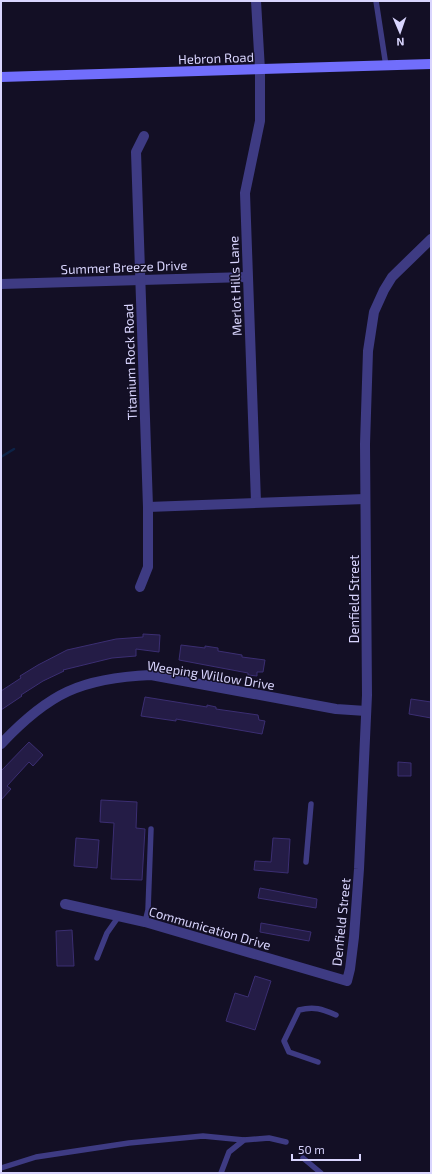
<svg xmlns="http://www.w3.org/2000/svg" width="432" height="1174" font-family="'Exo 2',sans-serif">
<rect width="100%" height="100%" fill="#130f25"/>
<g fill="none" stroke-linecap="round" stroke-linejoin="round">
<polyline stroke="#0d2347" stroke-width="2.5" points="1,457 14,449"/>
</g>
<g fill="#241c46" stroke="#3b2e72">
<polygon points="143,634 160,635 159,652 136,649 136,656 112,658 63,670 64,671 43,681 21,695 22,696 1,710 1,691 21,678 20,676 38,665 67,650 116,639 143,637"/>
<polygon points="181,645 205,648 205,646 218,648 218,651 242,655 242,657 265,660 263,672 257,672 257,676 248,675 248,673 179,660"/>
<polygon points="145,697 207,707 207,705 216,707 216,709 258,715 259,720 265,721 262,734 176,719 176,721 141,716"/>
<polygon points="411,699 431,702 431,718 409,714"/>
<polygon points="29,742 43,755 33,766 29,762 7,786 11,789 1,800 1,771"/>
<polygon points="398,762 411,763 411,776 398,776"/>
<polygon points="101,800 137,802 136,828 145,829 142,880 111,879 114,823 100,822"/>
<polygon points="76,838 99,840 97,868 74,866"/>
<polygon points="273,838 290,839 288,873 254,870 255,861 271,862"/>
<polygon points="260,888 317,899 316,908 258,898"/>
<polygon points="261,923 311,932 309,941 260,932"/>
<polygon points="72,930 74,966 57,966 56,931"/>
<polygon points="255,976 271,981 255,1030 226,1021 235,993 248,997"/>
</g>
<g fill="none" stroke-linecap="round" stroke-linejoin="round">
<g stroke="#3e3b83" stroke-width="5.5">
<polyline points="376,1 386,66"/>
<polyline points="306,862 311,804"/>
<polyline points="145,922 148,910 151,829"/>
<polyline points="97,958 107,933 119,916"/>
<path d="M318 1062 289 1052 284 1041 299 1010C314 1006 322 1009 336 1015"/>
<polyline points="303,1158 321,1173"/>
<polyline points="1,1168 36,1157 129,1143 203,1136 244,1140"/>
<polyline points="221,1173 229,1152 244,1140 269,1138 286,1142"/>
</g>
<g stroke="#3e3b83" stroke-width="10">
<polyline points="1,284 247,277"/>
<polyline points="256,502 245,193 260,121 260,70 256,1"/>
<polyline points="148,507 365,499"/>
<polyline points="140,587 148,567 148,507 136,152 144,136"/>
<path d="M1 744C49 693 81 678 151 675L336 709 366 711"/>
<polyline points="65,904 145,922 347,981 350,969 354,937 359,869 367,695 365,444 368,351 374,312 384,290 392,277 431,239"/>
</g>
<polyline stroke="#716efc" stroke-width="10" points="1,77 431,64"/>
</g>
<g text-anchor="middle" dominant-baseline="central" stroke-width="3" stroke-linejoin="round" paint-order="stroke">
<g font-size="13" fill="#d9d5fe" stroke="#130f25">
<text transform="translate(216 58) rotate(-2)">Hebron Road</text>
<text transform="translate(124 267) rotate(-2)">Summer Breeze Drive</text>
<text transform="translate(235 286) rotate(-92)">Merlot Hills Lane</text>
<text transform="translate(130 362) rotate(-92)">Titanium Rock Road</text>
<text transform="translate(354 599) rotate(-90)">Denfield Street</text>
<text transform="translate(211 675) rotate(9)">Weeping Willow Drive</text>
<text transform="translate(341 922) rotate(-84)">Denfield Street</text>
<text transform="translate(210 928) rotate(16)">Communication Drive</text>
</g>
</g>
<rect width="432" height="1174" fill="none" stroke="#d9d5fe" stroke-width="4"/>
<g transform="translate(400 32) rotate(178)" stroke="#130f25" stroke-width="3" paint-order="stroke">
<path d="M0-3L7 15L0 10L-7 15Z" fill="#d9d5fe"/>
<text y="-6" font-size="11" font-weight="bold" text-anchor="middle" fill="#d9d5fe">N</text>
</g>
<path d="M292 1154v6h68v-6" fill="none" stroke="#d9d5fe" stroke-width="2"/>
<text x="298" y="1154" font-size="12" fill="#d9d5fe" stroke="#130f25" stroke-width="3" paint-order="stroke">50 m</text>
</svg>
